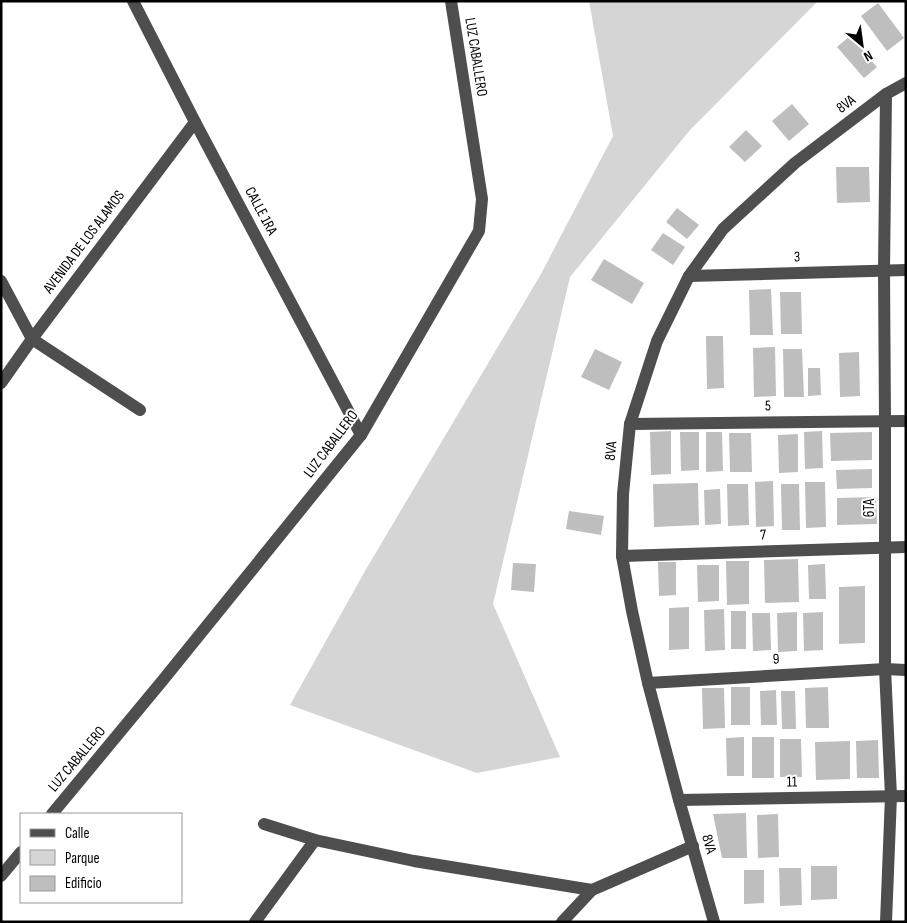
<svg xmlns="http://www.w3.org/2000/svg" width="907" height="923" font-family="'Sofia Sans Condensed',sans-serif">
<rect width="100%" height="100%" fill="#fff"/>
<polygon fill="#d5d5d5" points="589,1 818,1 690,130 570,277 493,604 560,757 477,773 290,705 365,571 541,274 613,136"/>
<g fill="#bebebe">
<polygon points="878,3 904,38 887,51 861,16"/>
<polygon points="850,36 877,67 864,78 837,47"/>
<polygon points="792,104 809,124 789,141 772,121"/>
<polygon points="746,130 762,146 745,162 729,147"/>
<polygon points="836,167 869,167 870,202 837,203"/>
<polygon points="677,208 699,225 687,239 666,222"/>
<polygon points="663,233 685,247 673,265 651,250"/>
<polygon points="604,259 644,283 632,304 591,280"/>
<polygon points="771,289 773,335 750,335 749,290"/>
<polygon points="780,292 801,292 802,334 781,334"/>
<polygon points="706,336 723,336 724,388 707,389"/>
<polygon points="775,347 776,396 754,397 753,348"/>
<polygon points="595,349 622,362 609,390 581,377"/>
<polygon points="783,349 802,349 804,397 784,397"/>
<polygon points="859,352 860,396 840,397 839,353"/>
<polygon points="808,368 820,368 821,395 808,396"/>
<polygon points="671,431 671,474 651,475 650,432"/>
<polygon points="822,431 823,468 805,469 804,432"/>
<polygon points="680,432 699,432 699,470 681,471"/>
<polygon points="706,432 722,432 723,471 706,472"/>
<polygon points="872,432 872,460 831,461 830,433"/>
<polygon points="729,433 751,433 752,472 730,472"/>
<polygon points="798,434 798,472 779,473 778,435"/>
<polygon points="872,469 872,488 837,489 836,470"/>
<polygon points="773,481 774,526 756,527 755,482"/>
<polygon points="805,482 825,482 826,527 806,528"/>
<polygon points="698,483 699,525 654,527 653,484"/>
<polygon points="727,484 748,484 749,525 728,526"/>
<polygon points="781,484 799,484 800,530 782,530"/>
<polygon points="720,489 721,524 705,525 704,490"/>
<polygon points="876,497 877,524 837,525 837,498"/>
<polygon points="569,511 604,516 601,535 566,529"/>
<polygon points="798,559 799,602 765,603 764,560"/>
<polygon points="726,561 749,561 749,604 727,605"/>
<polygon points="658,562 676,562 676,595 659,596"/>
<polygon points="513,563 536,564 534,592 511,590"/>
<polygon points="825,564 826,599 809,599 808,565"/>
<polygon points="697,565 719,565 719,601 698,602"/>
<polygon points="865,586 865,643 839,644 839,587"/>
<polygon points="689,607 689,649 669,650 669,608"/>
<polygon points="724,609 725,650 705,651 704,610"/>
<rect x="731" y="611" width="15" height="38"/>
<polygon points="797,612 797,651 778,652 777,613"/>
<polygon points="823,612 823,650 804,651 803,613"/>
<polygon points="752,613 770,613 771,650 753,651"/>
<rect x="731" y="687" width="19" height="38"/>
<polygon points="828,687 829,728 806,728 805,688"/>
<polygon points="702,688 724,688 725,728 703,729"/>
<polygon points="776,690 777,725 761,725 760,691"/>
<polygon points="781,691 795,691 796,729 782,729"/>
<polygon points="744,737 744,776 727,776 726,738"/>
<rect x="752" y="737" width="22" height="41"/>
<polygon points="780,739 801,739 802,777 780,777"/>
<polygon points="878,740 879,778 857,778 856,741"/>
<polygon points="850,741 850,779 816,780 815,742"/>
<polygon points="746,813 747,858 722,858 713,814"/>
<polygon points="778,814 779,857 758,858 757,815"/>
<polygon points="811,866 837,866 837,899 811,900"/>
<polygon points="779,868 801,868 802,905 780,906"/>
<polygon points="744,870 764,870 764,903 744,904"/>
</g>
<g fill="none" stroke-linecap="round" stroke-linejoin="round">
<g stroke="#4e4e4e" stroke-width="12">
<polyline points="133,1 195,122 361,435"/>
<polyline points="689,276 906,270"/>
<polyline points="1,281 32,339 140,410"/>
<polyline points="1,383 32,339 195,122"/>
<polyline points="630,424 906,421"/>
<polyline points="622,556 906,547"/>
<polyline points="648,683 885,669 906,670"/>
<polyline points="679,800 906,796"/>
<polyline points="52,814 163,680 361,435 479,231 482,199 451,1"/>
<polyline points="264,824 315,840 414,861 592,890"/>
<polyline points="1,876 21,852"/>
<polyline points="255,922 315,840"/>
<polyline points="562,922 592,890 693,846"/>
<polyline points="714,922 679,800 648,683 632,611 622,556 623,494 630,424 657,341 689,276 723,229 795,163 886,94 906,83"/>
<polyline points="886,922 891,796 885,669 885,421 884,271 886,94"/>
</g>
</g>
<g text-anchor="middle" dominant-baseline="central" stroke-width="4" stroke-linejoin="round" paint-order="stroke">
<g font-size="15" fill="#000" stroke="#fff">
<text transform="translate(476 57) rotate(81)">LUZ CABALLERO</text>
<text transform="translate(846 104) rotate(-37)">8VA</text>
<text transform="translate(261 211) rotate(62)">CALLE 1RA</text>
<text transform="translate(84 242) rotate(-53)">AVENIDA DE LOS ALAMOS</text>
<text transform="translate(797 257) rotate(-1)">3</text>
<text transform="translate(768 406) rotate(-1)">5</text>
<text transform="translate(331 444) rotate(-53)">LUZ CABALLERO</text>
<text transform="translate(611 451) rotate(-84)">8VA</text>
<text transform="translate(869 508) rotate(-90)">6TA</text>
<text transform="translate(763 535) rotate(-2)">7</text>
<text transform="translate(776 659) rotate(-3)">9</text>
<text transform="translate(77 759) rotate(-50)">LUZ CABALLERO</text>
<text transform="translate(792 782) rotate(-1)">11</text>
<text transform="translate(709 844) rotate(74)">8VA</text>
</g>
</g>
<rect width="907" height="923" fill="none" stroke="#000000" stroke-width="5"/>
<rect x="20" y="813" width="162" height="90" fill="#ffffff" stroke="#999999"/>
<rect x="30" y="829" width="25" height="8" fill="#4e4e4e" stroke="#999999"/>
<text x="65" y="838" font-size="15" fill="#000000">Calle</text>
<rect x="30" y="850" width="25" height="15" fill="#d5d5d5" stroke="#999999"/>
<text x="65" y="863" font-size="15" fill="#000000">Parque</text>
<rect x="30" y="876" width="25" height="15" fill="#bebebe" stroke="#999999"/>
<text x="65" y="888" font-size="15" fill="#000000">Edificio</text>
<g transform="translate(862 45) rotate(151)" stroke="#ffffff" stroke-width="4" paint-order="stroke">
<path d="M0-4L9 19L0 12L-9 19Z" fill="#000000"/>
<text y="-8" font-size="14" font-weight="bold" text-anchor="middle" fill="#000000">N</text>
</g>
</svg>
